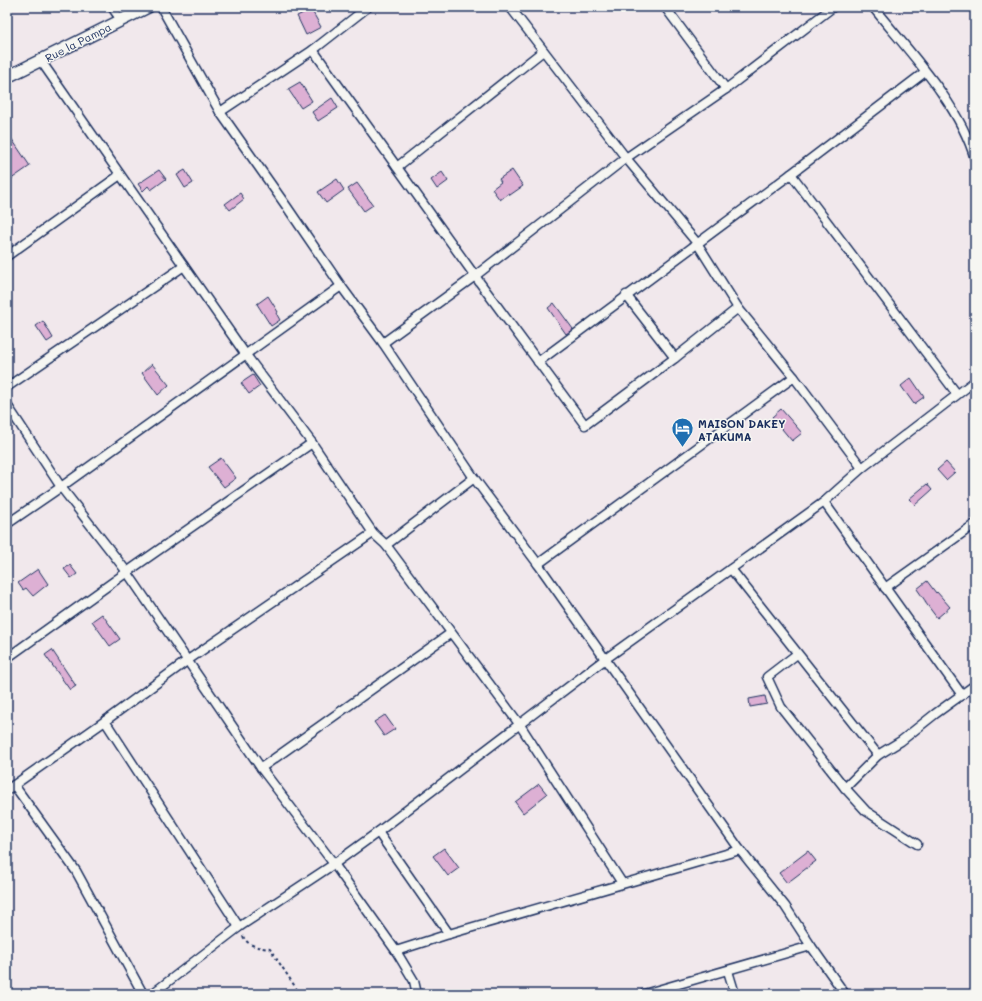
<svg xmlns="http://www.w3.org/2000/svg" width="982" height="1001" font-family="Mali,sans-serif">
<rect width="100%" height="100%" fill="#f1e8ec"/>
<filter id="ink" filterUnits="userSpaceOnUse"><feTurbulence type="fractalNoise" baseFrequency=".025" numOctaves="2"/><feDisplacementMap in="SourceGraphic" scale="8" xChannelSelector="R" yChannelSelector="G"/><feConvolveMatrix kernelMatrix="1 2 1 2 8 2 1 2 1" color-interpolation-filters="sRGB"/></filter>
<g filter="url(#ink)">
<g fill="#ddb0d4" stroke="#1b2f5e">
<polygon points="311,9 321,27 306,35 297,16"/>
<polygon points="300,82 312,101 301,108 288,89"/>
<polygon points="332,98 338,108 318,121 312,112"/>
<polygon points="7,132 30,166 7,182"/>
<polygon points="159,170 166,179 151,190 148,186 143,191 138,184"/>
<polygon points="185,170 193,183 185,188 177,175"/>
<polygon points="512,170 523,186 510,195 509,193 500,200 492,189 501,182 499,179"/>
<polygon points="442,172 448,181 437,189 431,180"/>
<polygon points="337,179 344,190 326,203 318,192"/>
<polygon points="357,183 373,205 364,211 348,189"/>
<polygon points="240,193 244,199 230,210 225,204"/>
<polygon points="268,296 278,312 276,313 280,320 271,326 257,304"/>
<polygon points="554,303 573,329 566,334 548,308"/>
<polygon points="43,321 53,338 47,342 36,326"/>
<polygon points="152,364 169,385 158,395 142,373"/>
<polygon points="253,375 260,386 249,394 241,383"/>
<polygon points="911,378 924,397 914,404 901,386"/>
<polygon points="781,409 802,433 792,441 772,417"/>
<polygon points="221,458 236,478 224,487 208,467"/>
<polygon points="946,462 955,472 946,480 937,470"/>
<polygon points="927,484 932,490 915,505 909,499"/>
<polygon points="70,565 77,574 71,578 64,569"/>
<polygon points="38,569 48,584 33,596 26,588 23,590 18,583"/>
<polygon points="927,581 936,593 937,592 950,607 937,618 925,602 926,602 917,589"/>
<polygon points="102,614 120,639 110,646 92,621"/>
<polygon points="52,650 76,686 70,690 45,655"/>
<polygon points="765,696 767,704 750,707 749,699"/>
<polygon points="385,715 395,729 384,736 374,722"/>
<polygon points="539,784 547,794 523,813 515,802"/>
<polygon points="444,848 459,868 448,876 433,856"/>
<polygon points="808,851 816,861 787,883 779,873"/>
</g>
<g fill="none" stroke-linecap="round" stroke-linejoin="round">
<defs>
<g id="street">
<polyline points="112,7 121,20"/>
<polyline points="161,7 220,112 287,207 341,286 383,343 474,478 538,564 740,850 785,906 811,946 845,994"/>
<polyline points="510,7 626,158 697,243 738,308 794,377 862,468"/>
<polyline points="665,7 726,89"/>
<path d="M873 7C909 52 959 103 975 159"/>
<polyline points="313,50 475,276 585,425 675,358 738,308"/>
<polyline points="41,61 246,355 312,443 373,533 386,545 520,725 622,883"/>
<polyline points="220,112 313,50 368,7"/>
<polyline points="397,167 543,51"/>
<polyline points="791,174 957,394"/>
<polyline points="7,256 120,175"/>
<polyline points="626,295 675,358"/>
<polyline points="383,343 475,276 626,158 726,89 833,7"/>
<polyline points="538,362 791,174 925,72"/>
<polyline points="7,387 184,266"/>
<polyline points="7,405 61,487 127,572 261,768 334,864 396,951 414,981 417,994"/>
<polyline points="824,502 962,695"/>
<polyline points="7,524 61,487 341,286"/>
<polyline points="386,545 474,478"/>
<polyline points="538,564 794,377"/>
<polyline points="731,569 878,755"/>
<polyline points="885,588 975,524"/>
<polyline points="797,654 767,677 781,707 845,788 866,811 917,844"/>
<polyline points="7,658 127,572 312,443"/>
<polyline points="105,721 239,927"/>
<polyline points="261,768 451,633"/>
<polyline points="14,785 76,871 143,994"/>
<polyline points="845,788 878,755 901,741 935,714 975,685"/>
<polyline points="7,790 105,721 188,660 373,533"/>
<polyline points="378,832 449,934"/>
<polyline points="396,951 449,934 740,850"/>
<polyline points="728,971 735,994"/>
<polyline points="152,994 239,927 334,864 378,832 604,660 824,502 862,468 975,381"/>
<polyline points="644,994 811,946"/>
</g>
<polyline id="secondary" points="7,77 148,7"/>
</defs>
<use href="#street" stroke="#1b2f5e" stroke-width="11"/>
<use href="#secondary" stroke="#1b2f5e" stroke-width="14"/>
<path stroke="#1b2f5e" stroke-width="2" stroke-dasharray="3 3" stroke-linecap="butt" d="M243 936C247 946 260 948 270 949L300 994"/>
<use href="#street" stroke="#f6f6f2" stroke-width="8"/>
<use href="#secondary" stroke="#f6f6f2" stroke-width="11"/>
</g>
</g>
<defs>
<symbol id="hotel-pin" viewBox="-11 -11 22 30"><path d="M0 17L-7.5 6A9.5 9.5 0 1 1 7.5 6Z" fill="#1f6fb2" stroke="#f6f6f2"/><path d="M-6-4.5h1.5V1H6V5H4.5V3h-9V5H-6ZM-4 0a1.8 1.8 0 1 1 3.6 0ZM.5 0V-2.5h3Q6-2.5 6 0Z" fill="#fff"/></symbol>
</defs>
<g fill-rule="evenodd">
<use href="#hotel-pin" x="670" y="416" width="25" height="34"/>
</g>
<g text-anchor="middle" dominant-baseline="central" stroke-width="3" stroke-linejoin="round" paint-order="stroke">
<g font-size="11" fill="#1b2f5e" stroke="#f6f6f2">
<text transform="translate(78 42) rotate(-27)">Rue la Pampa</text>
</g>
<g font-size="11" font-weight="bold" fill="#1b2f5e" stroke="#f6f6f2" text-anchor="start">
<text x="698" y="423">MAISON DAKEY<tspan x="698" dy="13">ATAKUMA</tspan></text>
</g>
</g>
<rect width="982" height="1001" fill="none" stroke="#f6f6f2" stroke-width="24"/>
<rect x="12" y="12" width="958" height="977" fill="none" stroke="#1b2f5e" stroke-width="1.5" filter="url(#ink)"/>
</svg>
